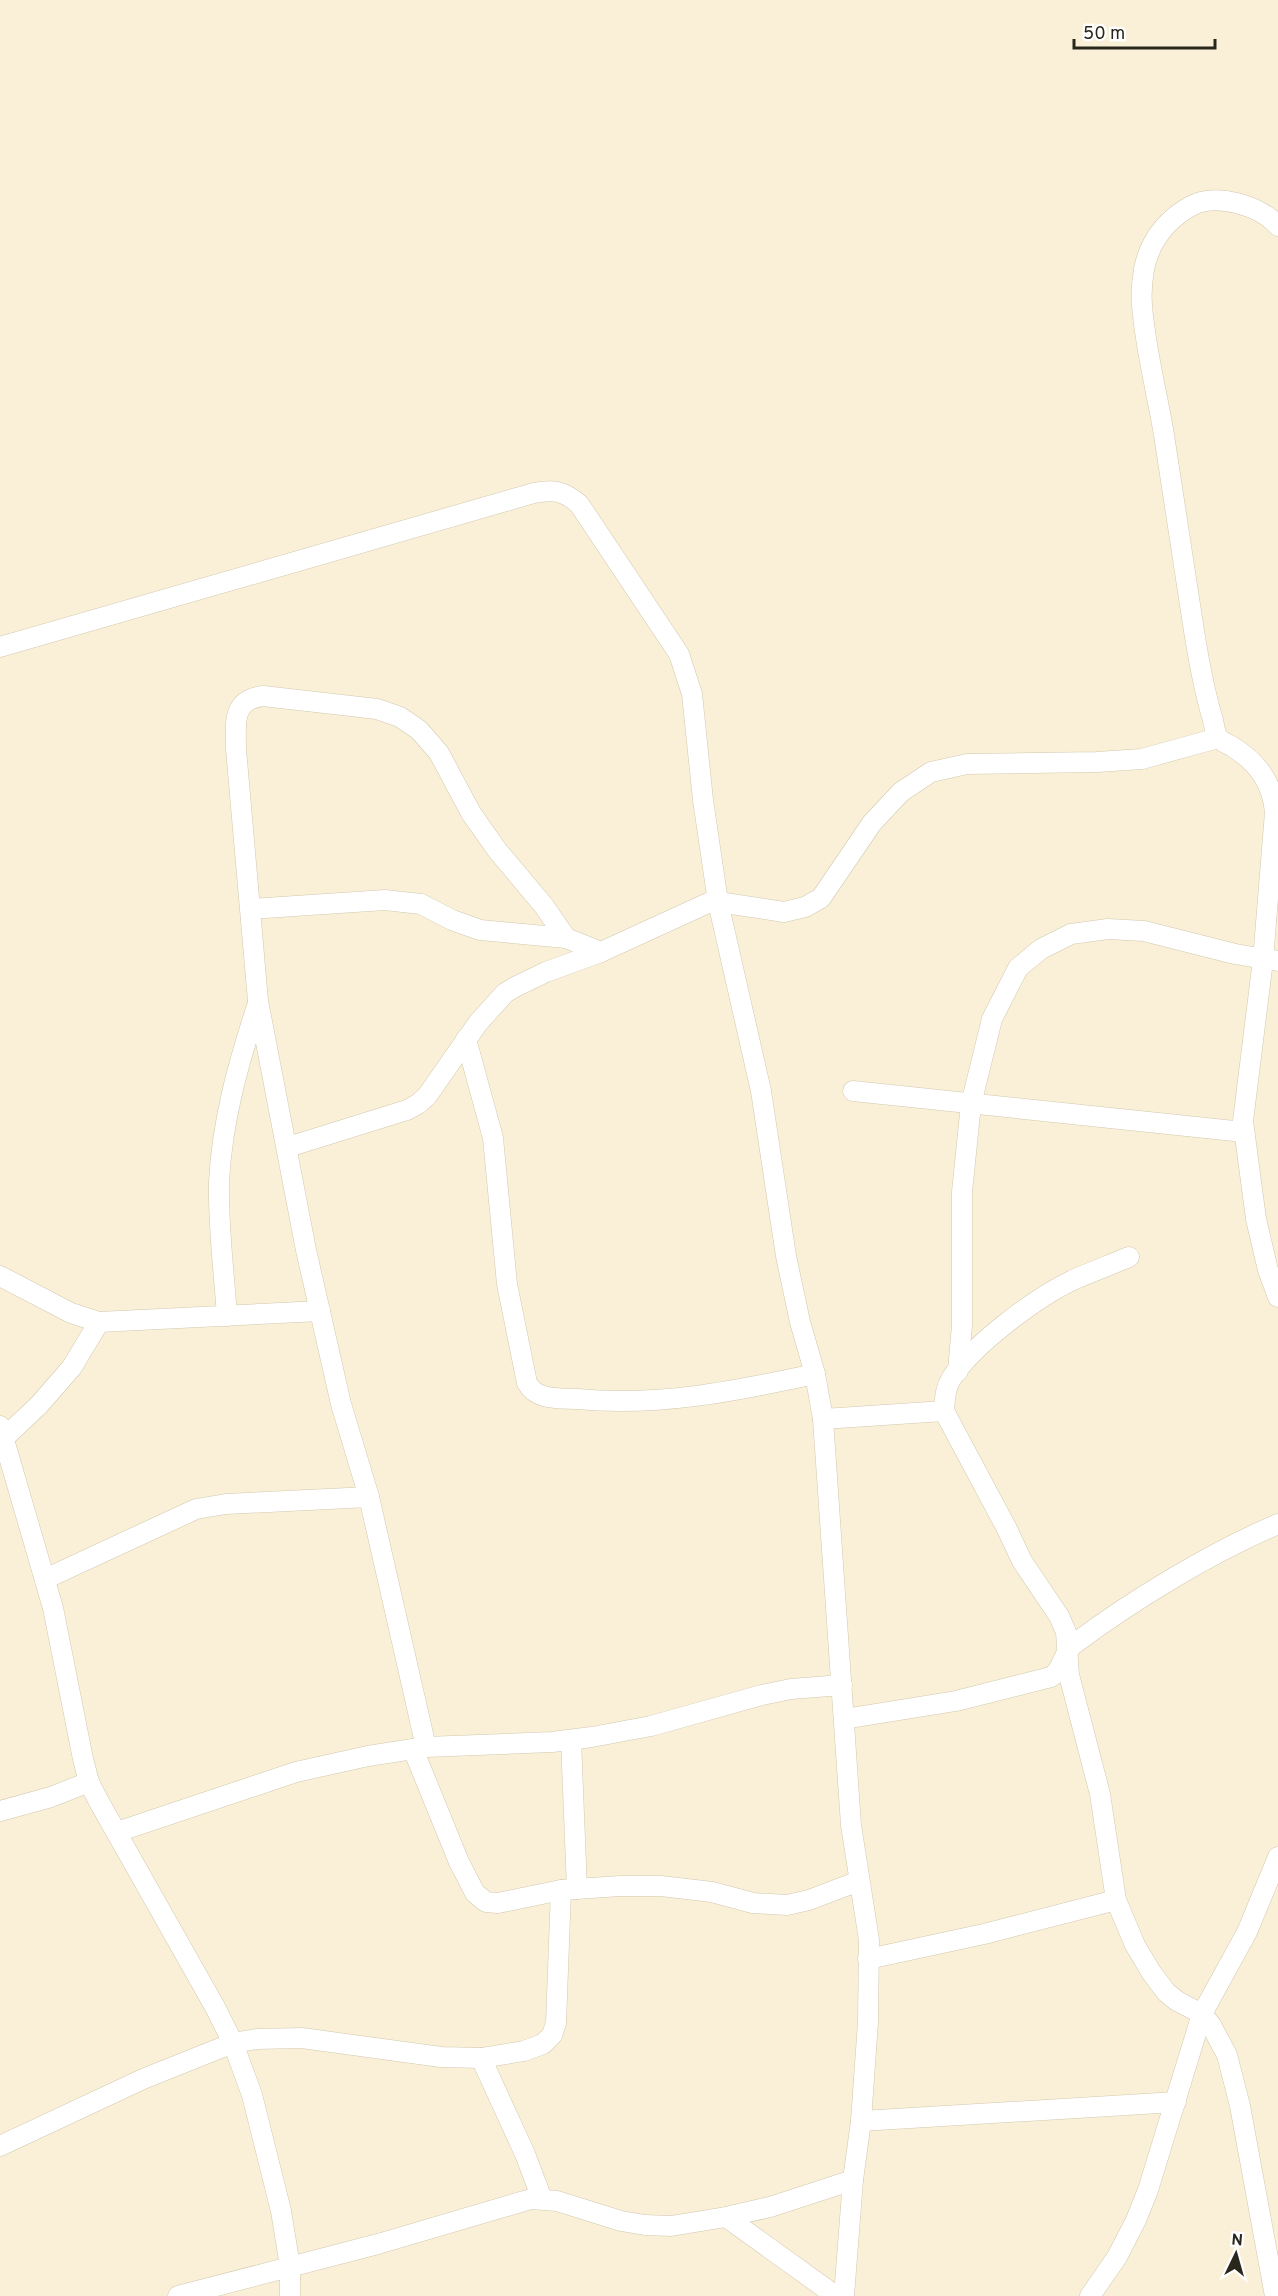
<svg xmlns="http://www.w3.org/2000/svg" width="1278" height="2296" font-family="Overpass,sans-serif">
<rect width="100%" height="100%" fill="#faf0d7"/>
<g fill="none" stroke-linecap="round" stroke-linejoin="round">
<defs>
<g id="street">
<path d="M1278 226C1261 206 1216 192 1191 206 1166 220 1150 240 1144 269 1142 281 1141 293 1142 305 1145 348 1157 392 1164 435 1174 500 1184 566 1194 631 1199 662 1204 691 1213 720 1214 725 1215 733 1218 737 1221 742 1228 744 1233 747 1258 763 1272 782 1275 812L1263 960 1243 1121 1256 1219 1268 1270 1278 1297"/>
<path d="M0 647 534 493C553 489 564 491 579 504L679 654 692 694 703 800 718 902 761 1091 786 1256 800 1322 815 1374 823 1419 851 1825 869 1940 868 2022 861 2121 853 2180 844 2296"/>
<polyline points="251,909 385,900 421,904 452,920 480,930 566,938 601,952"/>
<path d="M466 1039 493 1138 507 1284 527 1383C537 1401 559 1398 577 1399 658 1407 736 1391 815 1374"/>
<polyline points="853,1091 1244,1132"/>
<polyline points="288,1147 407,1110 418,1104 427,1096 478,1023 505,993 515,987 546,972 601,952 708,903 718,902 784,912 805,907 821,898 872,823 901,792 931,772 967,764 1097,762 1142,759 1218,738"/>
<path d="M1129 1257C1110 1265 1091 1272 1073 1280 1037 1297 972 1345 951 1379 945 1389 945 1399 944 1411L1007 1529 1022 1561 1059 1616 1066 1632 1069 1675 1100 1794 1116 1900 1135 1945 1151 1972 1166 1992 1177 2001 1202 2014 1211 2025 1227 2055 1240 2106 1275 2296"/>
<polyline points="0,1276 71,1313 99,1322 320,1311"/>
<path d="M227 1316C224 1272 218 1227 219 1182 222 1120 239 1061 258 1003"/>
<polyline points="958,1371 962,1325 962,1192 971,1104 992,1019 1018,968 1041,949 1071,934 1108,929 1144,931 1235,954 1278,961"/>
<polyline points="823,1419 944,1411"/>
<polyline points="0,1426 53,1608 83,1759 89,1782 98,1800 215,2007 233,2043 252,2095 281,2211 290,2266 290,2296"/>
<polyline points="4,1438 39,1405 72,1367 99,1322"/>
<polyline points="45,1579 196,1509 226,1504 369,1497"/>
<path d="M844 1719 956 1701 1051 1677C1064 1669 1062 1653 1074 1644 1133 1600 1210 1553 1278 1524"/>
<polyline points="571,1740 577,1889"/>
<path d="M426 1747 369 1497 341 1404 306 1250 258 1001 236 749C236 724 231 700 263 696L377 709 400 717 419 730 439 753 471 813 497 850 544 906 566 938"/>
<polyline points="413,1749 459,1862 475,1893 486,1902 498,1903 561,1890 620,1886 661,1886 712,1892 753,1903 787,1905 809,1900 859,1881"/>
<polyline points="0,1811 51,1797 89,1782"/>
<polyline points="117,1832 296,1772 368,1756 426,1747 552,1742 592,1737 651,1726 762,1695 791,1689 842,1685"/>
<polyline points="868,1959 984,1934 1116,1900"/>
<polyline points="481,2058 525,2154 542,2199"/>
<polyline points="861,2121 1176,2102"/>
<polyline points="0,2146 143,2079 233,2043 256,2039 302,2038 441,2057 481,2058 524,2051 543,2044 552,2035 556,2023 561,1890"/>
<polyline points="726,2217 836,2296"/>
<polyline points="178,2296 378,2244 531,2199 557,2201 621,2221 645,2225 671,2226 726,2217 770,2207 853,2180"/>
<polyline points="1090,2296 1117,2257 1136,2220 1148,2190 1202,2014 1247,1932 1278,1857"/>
</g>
</defs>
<use href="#street" stroke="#d2c8af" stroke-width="21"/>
<use href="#street" stroke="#fff" stroke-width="20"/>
</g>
<g transform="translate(1236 2254) rotate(5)" stroke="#ffffff" stroke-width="4.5" paint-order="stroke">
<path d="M0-4.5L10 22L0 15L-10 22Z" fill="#29261c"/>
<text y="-9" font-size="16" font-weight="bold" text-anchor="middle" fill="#29261c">N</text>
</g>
<path d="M1074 39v9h141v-9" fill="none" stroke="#29261c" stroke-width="3"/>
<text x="1083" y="39" font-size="18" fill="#29261c" stroke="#ffffff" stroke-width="4.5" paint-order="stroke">50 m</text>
</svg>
